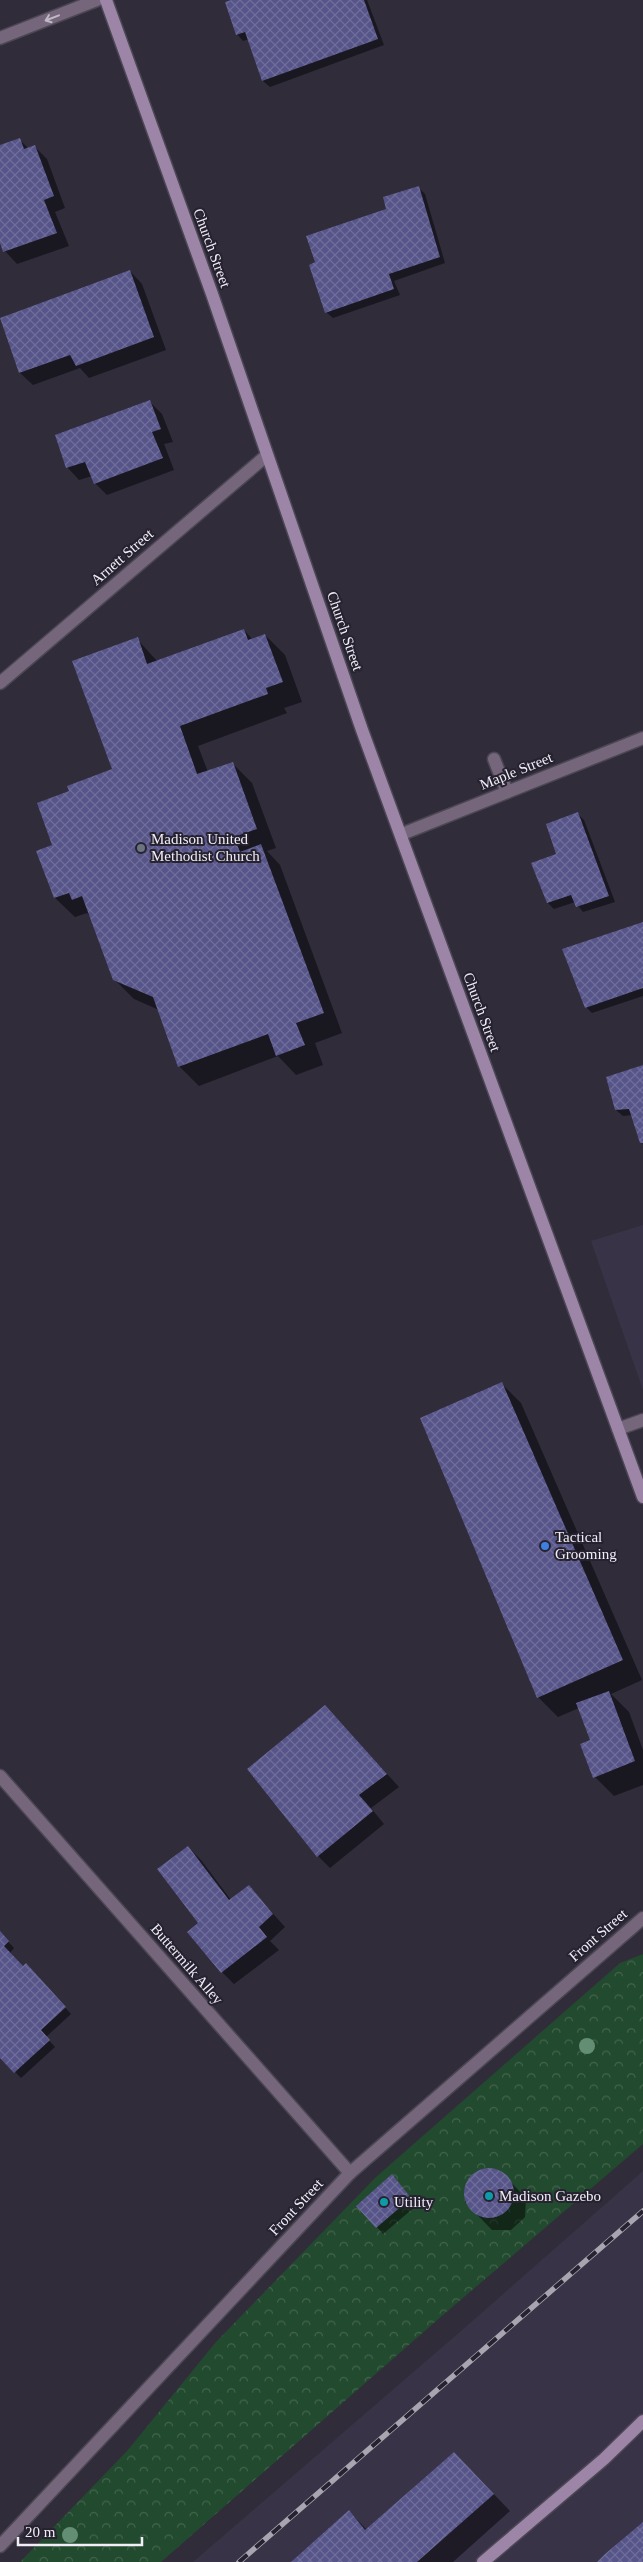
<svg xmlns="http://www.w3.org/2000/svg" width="643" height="2562" font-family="Georgia,serif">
<defs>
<pattern id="forest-crowns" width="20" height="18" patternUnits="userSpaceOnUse" patternTransform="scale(1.25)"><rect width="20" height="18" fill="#224a2e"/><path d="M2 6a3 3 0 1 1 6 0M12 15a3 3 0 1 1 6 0" fill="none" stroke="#43644d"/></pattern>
<pattern id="building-cross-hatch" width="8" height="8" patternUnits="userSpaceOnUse" patternTransform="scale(1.25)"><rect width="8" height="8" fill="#565488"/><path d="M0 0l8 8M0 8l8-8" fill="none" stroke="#6f6d9a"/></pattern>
</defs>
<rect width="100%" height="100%" fill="#302c3a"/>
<g fill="#393348">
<polygon points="643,1225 643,1390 591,1241"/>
<polygon points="643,2171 643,2562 193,2562 461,2331"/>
</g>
<polygon fill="url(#forest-crowns)" points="643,1954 643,2144 443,2315 161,2562 20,2562 127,2451 216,2342 376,2177 620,1963"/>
<g fill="#0007">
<polygon points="234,0 367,0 384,45 270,87 263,81 249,39 243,41 237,34"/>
<polygon points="19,139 29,149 34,146 47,159 65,208 55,212 69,246 17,264 5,251 0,239 0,146"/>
<polygon points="418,187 425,194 445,263 394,281 400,295 333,318 326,312 387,210"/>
<polygon points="130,271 142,284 166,350 89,378 80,368 33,385 20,373 1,319"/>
<polygon points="149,401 162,414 173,442 164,444 174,470 107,495 95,483 92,476 79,480 67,467"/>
<polygon points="244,630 253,640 265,635 285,655 302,702 284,708 287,713 198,746 208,772 232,763 252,783 276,848 267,851 280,865 342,1033 315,1043 323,1065 296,1075 278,1056 199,1086 179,1066 159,1010 134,999 114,979 92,918 87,913 75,917 55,898 38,852 54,845 71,792 113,770 137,639 158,662"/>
<polygon points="577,813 584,820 615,902 583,912 575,902 554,909 548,903 558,855"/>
<polygon points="643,924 643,996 592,1013 586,1007"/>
<polygon points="643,1067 643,1145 632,1115 623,1116 616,1110"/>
<polygon points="502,1384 521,1403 642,1680 611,1694 629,1712 643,1750 643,1785 614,1796 595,1777 592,1741 579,1708 558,1717 538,1697"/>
<polygon points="337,1719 399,1787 371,1808 384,1824 330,1868 318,1856"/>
<polygon points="188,1847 201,1860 231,1900 249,1887 285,1927 270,1941 279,1950 234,1984 222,1972 200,1923"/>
<polygon points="0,1933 14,1948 10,1953 23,1967 32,1971 71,2014 46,2037 55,2047 21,2078 0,2056"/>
<polygon points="480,2170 499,2170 526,2198 525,2217 511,2230 492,2230 465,2202 466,2183"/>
<polygon points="398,2183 417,2205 383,2234 358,2206"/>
<polygon points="471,2470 510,2511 453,2562 293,2562 349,2511 367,2530"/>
</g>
<g fill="url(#building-cross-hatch)">
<polygon points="231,0 364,0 378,39 262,81 245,32 236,35 225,2"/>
<polygon points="20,138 24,149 35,145 54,196 44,200 57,233 3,252 0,243 0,145"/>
<polygon points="419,186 440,257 389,274 394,289 325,313 309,265 315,262 306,236 386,209 383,197"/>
<polygon points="130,270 154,337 76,366 70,355 19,373 0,318"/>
<polygon points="150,400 161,429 152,432 163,458 94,484 85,462 66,468 55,435"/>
<polygon points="244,629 248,640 265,634 283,682 266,688 268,694 180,726 197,774 233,762 257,829 234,837 240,852 261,844 324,1013 296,1023 305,1045 276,1056 268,1034 178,1067 153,997 113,980 82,896 72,900 69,893 54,898 36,851 52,845 37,803 69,791 67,786 112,769 72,661 138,637 147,664"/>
<polygon points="578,812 609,896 576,907 571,895 547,903 531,863 556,854 546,824"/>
<polygon points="643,922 643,988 585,1008 562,949"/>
<polygon points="643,1065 643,1143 640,1143 629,1109 615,1110 606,1077"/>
<polygon points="502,1382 623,1660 537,1698 420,1418"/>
<polygon points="609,1691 635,1761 593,1778 580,1744 590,1740 576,1703"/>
<polygon points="325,1705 387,1774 359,1795 373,1811 317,1857 247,1769"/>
<polygon points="188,1846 229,1900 249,1885 273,1914 259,1927 267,1937 221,1973 187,1932 198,1923 157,1869"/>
<polygon points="0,1931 9,1941 4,1946 23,1966 26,1963 66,2007 41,2030 50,2040 14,2073 0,2058"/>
<circle cx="489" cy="2193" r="25"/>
<polygon points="392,2174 411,2198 376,2228 356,2206"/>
<polygon points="454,2452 494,2494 417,2562 291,2562 349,2510 365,2530"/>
<polygon points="643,2522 643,2562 597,2562 605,2554"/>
</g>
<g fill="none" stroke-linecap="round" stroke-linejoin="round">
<defs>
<g id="lane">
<polyline points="494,759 507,792"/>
<polyline points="618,1429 643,1420"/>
</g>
<g id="street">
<polyline points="0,38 97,0"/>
<polyline points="0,683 266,456"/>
<polyline points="402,834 643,738"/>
<polyline points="0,1776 350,2173"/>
<polyline points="0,2546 350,2173 643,1918"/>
</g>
<g id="secondary">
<polyline points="106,0 212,294 362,730 643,1497"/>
<polyline points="483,2562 604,2459 643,2421"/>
</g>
</defs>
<use href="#lane" stroke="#4b4755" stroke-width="15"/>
<use href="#street" stroke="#4b4755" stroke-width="15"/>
<use href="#secondary" stroke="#4b4755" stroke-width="15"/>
<use href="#lane" stroke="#75667b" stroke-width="12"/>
<use href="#street" stroke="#75667b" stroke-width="12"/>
<use href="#secondary" stroke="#9d85a7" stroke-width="12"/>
<defs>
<polyline id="rail" points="239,2562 643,2211"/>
</defs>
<use href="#rail" stroke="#a8a5b0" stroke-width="5.5"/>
<use href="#rail" stroke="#262230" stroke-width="4" stroke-dasharray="11" stroke-linecap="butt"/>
</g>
<g fill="#648e74">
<circle cx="587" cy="2046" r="8"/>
<circle cx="70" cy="2535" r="8"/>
</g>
<defs><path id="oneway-shaft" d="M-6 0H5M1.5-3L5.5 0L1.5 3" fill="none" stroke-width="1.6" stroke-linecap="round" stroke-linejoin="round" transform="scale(1.25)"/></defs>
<use stroke="#bfb8c6" href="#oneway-shaft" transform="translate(52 18) rotate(159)"/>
<circle fill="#6b7280" stroke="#262230" stroke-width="2" cx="141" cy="848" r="5"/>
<circle fill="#3f7fe0" stroke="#262230" stroke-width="2" cx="545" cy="1546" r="5"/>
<g fill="#0f9aa8" stroke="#262230" stroke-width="2">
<circle cx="489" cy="2196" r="5"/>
<circle cx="384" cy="2202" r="5"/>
</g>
<g text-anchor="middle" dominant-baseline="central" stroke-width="4" stroke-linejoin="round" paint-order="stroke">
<g font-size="15" fill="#f1eef8" stroke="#262230">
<text transform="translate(212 248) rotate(70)">Church Street</text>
<text transform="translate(122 557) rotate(-41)">Arnett Street</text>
<text transform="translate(345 631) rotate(71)">Church Street</text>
<text transform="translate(516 771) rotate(-22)">Maple Street</text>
<text transform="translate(482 1012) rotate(70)">Church Street</text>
<text transform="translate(598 1935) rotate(-41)">Front Street</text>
<text transform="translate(187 1964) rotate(49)">Buttermilk Alley</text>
<text transform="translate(296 2207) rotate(-47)">Front Street</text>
</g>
<g font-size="15" fill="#f1eef8" stroke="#262230" text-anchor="start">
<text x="151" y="839">Madison United<tspan x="151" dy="17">Methodist Church</tspan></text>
<text x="555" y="1537">Tactical<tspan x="555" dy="17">Grooming</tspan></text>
<text x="499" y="2196">Madison Gazebo</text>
<text x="394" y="2202">Utility</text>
</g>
</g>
<path d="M18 2537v8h124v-8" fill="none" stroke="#f1eef8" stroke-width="2.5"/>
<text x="25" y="2537" font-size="15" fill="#f1eef8" stroke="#262230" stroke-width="4" paint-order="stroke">20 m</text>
</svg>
